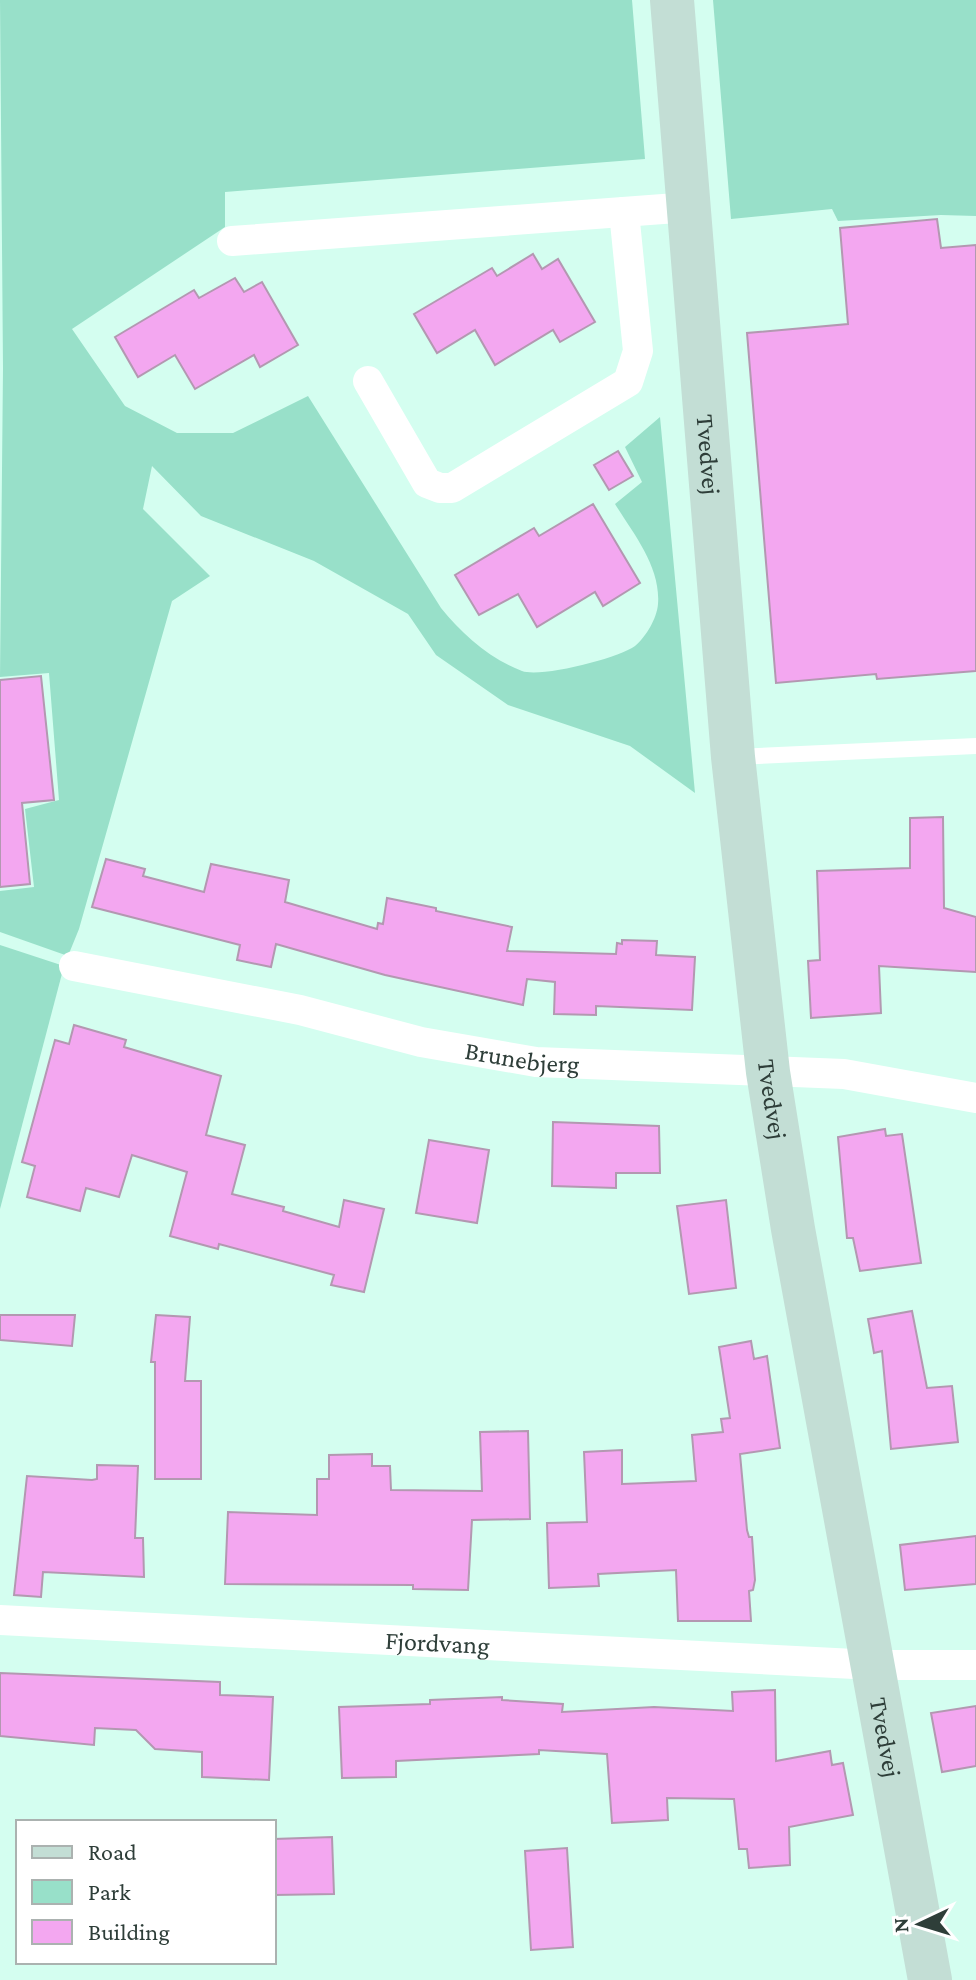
<svg xmlns="http://www.w3.org/2000/svg" width="976" height="1980" font-family="'Crimson Pro',serif">
<rect width="100%" height="100%" fill="#d4fef0"/>
<g fill="#98e0c9">
<path d="M0 0H632L645 159 225 192V227L72 329 125 406 177 433H233L308 396 441 608C462 634 490 659 522 671 541 678 619 658 635 646 646 637 657 618 658 604 661 567 633 533 615 504L642 482 625 447 660 417 695 793 630 746 508 705 436 655 408 614 314 561 201 516 152 466 143 509 210 576 172 601 79 929 68 956 0 932V891L34 887 25 809 59 800 49 673 0 677 3 368Z"/>
<polygon points="713,0 976,0 976,216 941,215 838,221 832,209 731,219"/>
<polygon points="0,945 64,966 0,1209"/>
</g>
<g fill="#f3a7f0" stroke="#b398b1" stroke-width="2">
<polygon points="937,219 941,248 976,245 976,671 877,679 876,674 776,683 747,333 848,324 840,228"/>
<polygon points="533,254 542,269 558,259 595,322 560,342 553,330 495,365 475,330 437,353 414,314 492,268 497,276"/>
<polygon points="235,278 244,292 262,282 298,345 260,367 254,355 195,389 175,355 138,377 115,337 194,290 199,298"/>
<polygon points="618,451 633,476 609,490 594,465"/>
<polygon points="593,504 640,583 603,606 595,592 537,627 518,594 479,615 455,575 534,528 539,536"/>
<polygon points="41,676 54,800 22,803 30,884 0,887 0,680"/>
<polygon points="943,817 944,908 976,917 976,972 879,966 881,1013 811,1018 808,961 820,960 817,871 910,868 910,818"/>
<polygon points="106,859 145,869 143,876 204,892 211,864 289,880 285,902 377,929 378,923 383,924 387,898 436,908 436,911 512,927 507,951 616,954 617,943 622,944 622,940 657,941 656,955 695,957 692,1010 596,1006 596,1015 554,1014 555,982 527,979 523,1005 385,975 276,944 271,967 237,960 240,945 92,907"/>
<polygon points="74,1025 126,1040 124,1047 221,1076 206,1135 245,1145 232,1194 284,1207 283,1211 339,1227 344,1200 384,1209 364,1292 331,1285 334,1275 219,1244 218,1249 170,1236 187,1172 132,1155 119,1197 86,1188 80,1211 27,1197 35,1166 22,1162 55,1040 69,1044"/>
<polygon points="553,1122 659,1126 660,1173 616,1173 616,1188 552,1186"/>
<polygon points="885,1129 886,1136 902,1134 921,1263 860,1271 853,1238 847,1238 838,1137"/>
<polygon points="429,1140 489,1150 477,1223 416,1213"/>
<polygon points="726,1200 736,1288 689,1294 677,1206"/>
<polygon points="912,1311 927,1388 952,1386 958,1442 891,1449 882,1351 874,1353 868,1319"/>
<polygon points="0,1315 75,1315 72,1346 0,1340"/>
<polygon points="156,1315 190,1317 185,1381 201,1381 201,1479 155,1479 155,1362 151,1362"/>
<polygon points="751,1341 754,1359 767,1356 780,1448 740,1454 747,1530 749,1537 752,1537 755,1580 753,1590 749,1591 751,1621 678,1621 676,1570 598,1574 599,1586 549,1588 547,1523 587,1522 584,1452 622,1450 622,1484 696,1481 692,1435 723,1432 721,1419 730,1418 719,1347"/>
<polygon points="528,1431 530,1519 472,1520 468,1590 413,1589 413,1585 225,1584 228,1512 317,1515 317,1479 329,1479 329,1455 372,1454 372,1466 390,1466 391,1490 482,1491 480,1432"/>
<polygon points="97,1465 138,1466 135,1538 143,1538 144,1577 43,1572 41,1597 14,1595 27,1476 92,1480 97,1479"/>
<polygon points="976,1536 976,1584 905,1590 900,1545"/>
<polygon points="0,1673 220,1682 220,1695 273,1697 269,1780 202,1777 202,1752 155,1749 136,1730 95,1728 94,1745 0,1736"/>
<polygon points="775,1690 776,1761 830,1751 832,1765 843,1763 853,1815 789,1827 790,1865 749,1868 747,1849 739,1849 734,1799 667,1798 668,1820 612,1823 607,1754 539,1750 539,1754 396,1761 396,1777 342,1778 339,1707 430,1704 430,1700 502,1697 502,1700 563,1704 562,1712 654,1707 733,1711 732,1692"/>
<polygon points="976,1706 976,1766 942,1772 931,1713"/>
<polygon points="332,1837 334,1894 274,1895 274,1839"/>
<polygon points="567,1848 573,1947 531,1950 525,1851"/>
</g>
<g fill="none" stroke-linecap="round" stroke-linejoin="round">
<polyline stroke="#fff" stroke-width="16" points="735,757 976,746"/>
<g stroke="#fff" stroke-width="30">
<polyline points="232,241 690,207"/>
<polyline points="368,381 427,483 440,488 452,488 628,382 638,351 624,212"/>
<path id="s1" d="M74 966 300 1010 421 1042 536 1062 844 1074 976 1098"/>
<path id="s2" d="M0 1620 874 1665H976"/>
</g>
<path stroke="#c3ded5" stroke-width="44" id="s3" d="M672 0 733 757 768 1072 793 1229 930 1980"/>
</g>
<g text-anchor="middle" dominant-baseline="central" stroke-width="6" stroke-linejoin="round" paint-order="stroke">
<g font-size="26" fill="#2e3e39" stroke="#fff">
<text stroke="none"><textPath href="#s3" startOffset="456">Tvedvej</textPath></text>
<text stroke="none"><textPath href="#s1" startOffset="458">Brunebjerg</textPath></text>
<text stroke="none"><textPath href="#s3" startOffset="1104">Tvedvej</textPath></text>
<text stroke="none"><textPath href="#s2" startOffset="438">Fjordvang</textPath></text>
<text stroke="none"><textPath href="#s3" startOffset="1752">Tvedvej</textPath></text>
</g>
</g>
<rect x="16" y="1820" width="260" height="144" fill="#ffffff" stroke="#abb2b0" stroke-width="2"/>
<rect x="32" y="1846" width="40" height="12" fill="#c3ded5" stroke="#abb2b0" stroke-width="2"/>
<text x="88" y="1860" font-size="24" fill="#2e3e39">Road</text>
<rect x="32" y="1880" width="40" height="24" fill="#98e0c9" stroke="#abb2b0" stroke-width="2"/>
<text x="88" y="1900" font-size="24" fill="#2e3e39">Park</text>
<rect x="32" y="1920" width="40" height="24" fill="#f3a7f0" stroke="#abb2b0" stroke-width="2"/>
<text x="88" y="1940" font-size="24" fill="#2e3e39">Building</text>
<g transform="translate(920 1924) rotate(266)" stroke="#ffffff" stroke-width="6" paint-order="stroke">
<path d="M0-6L14 30L0 20L-14 30Z" fill="#2e3e39"/>
<text y="-12" font-size="22" font-weight="bold" text-anchor="middle" fill="#2e3e39">N</text>
</g>
</svg>
